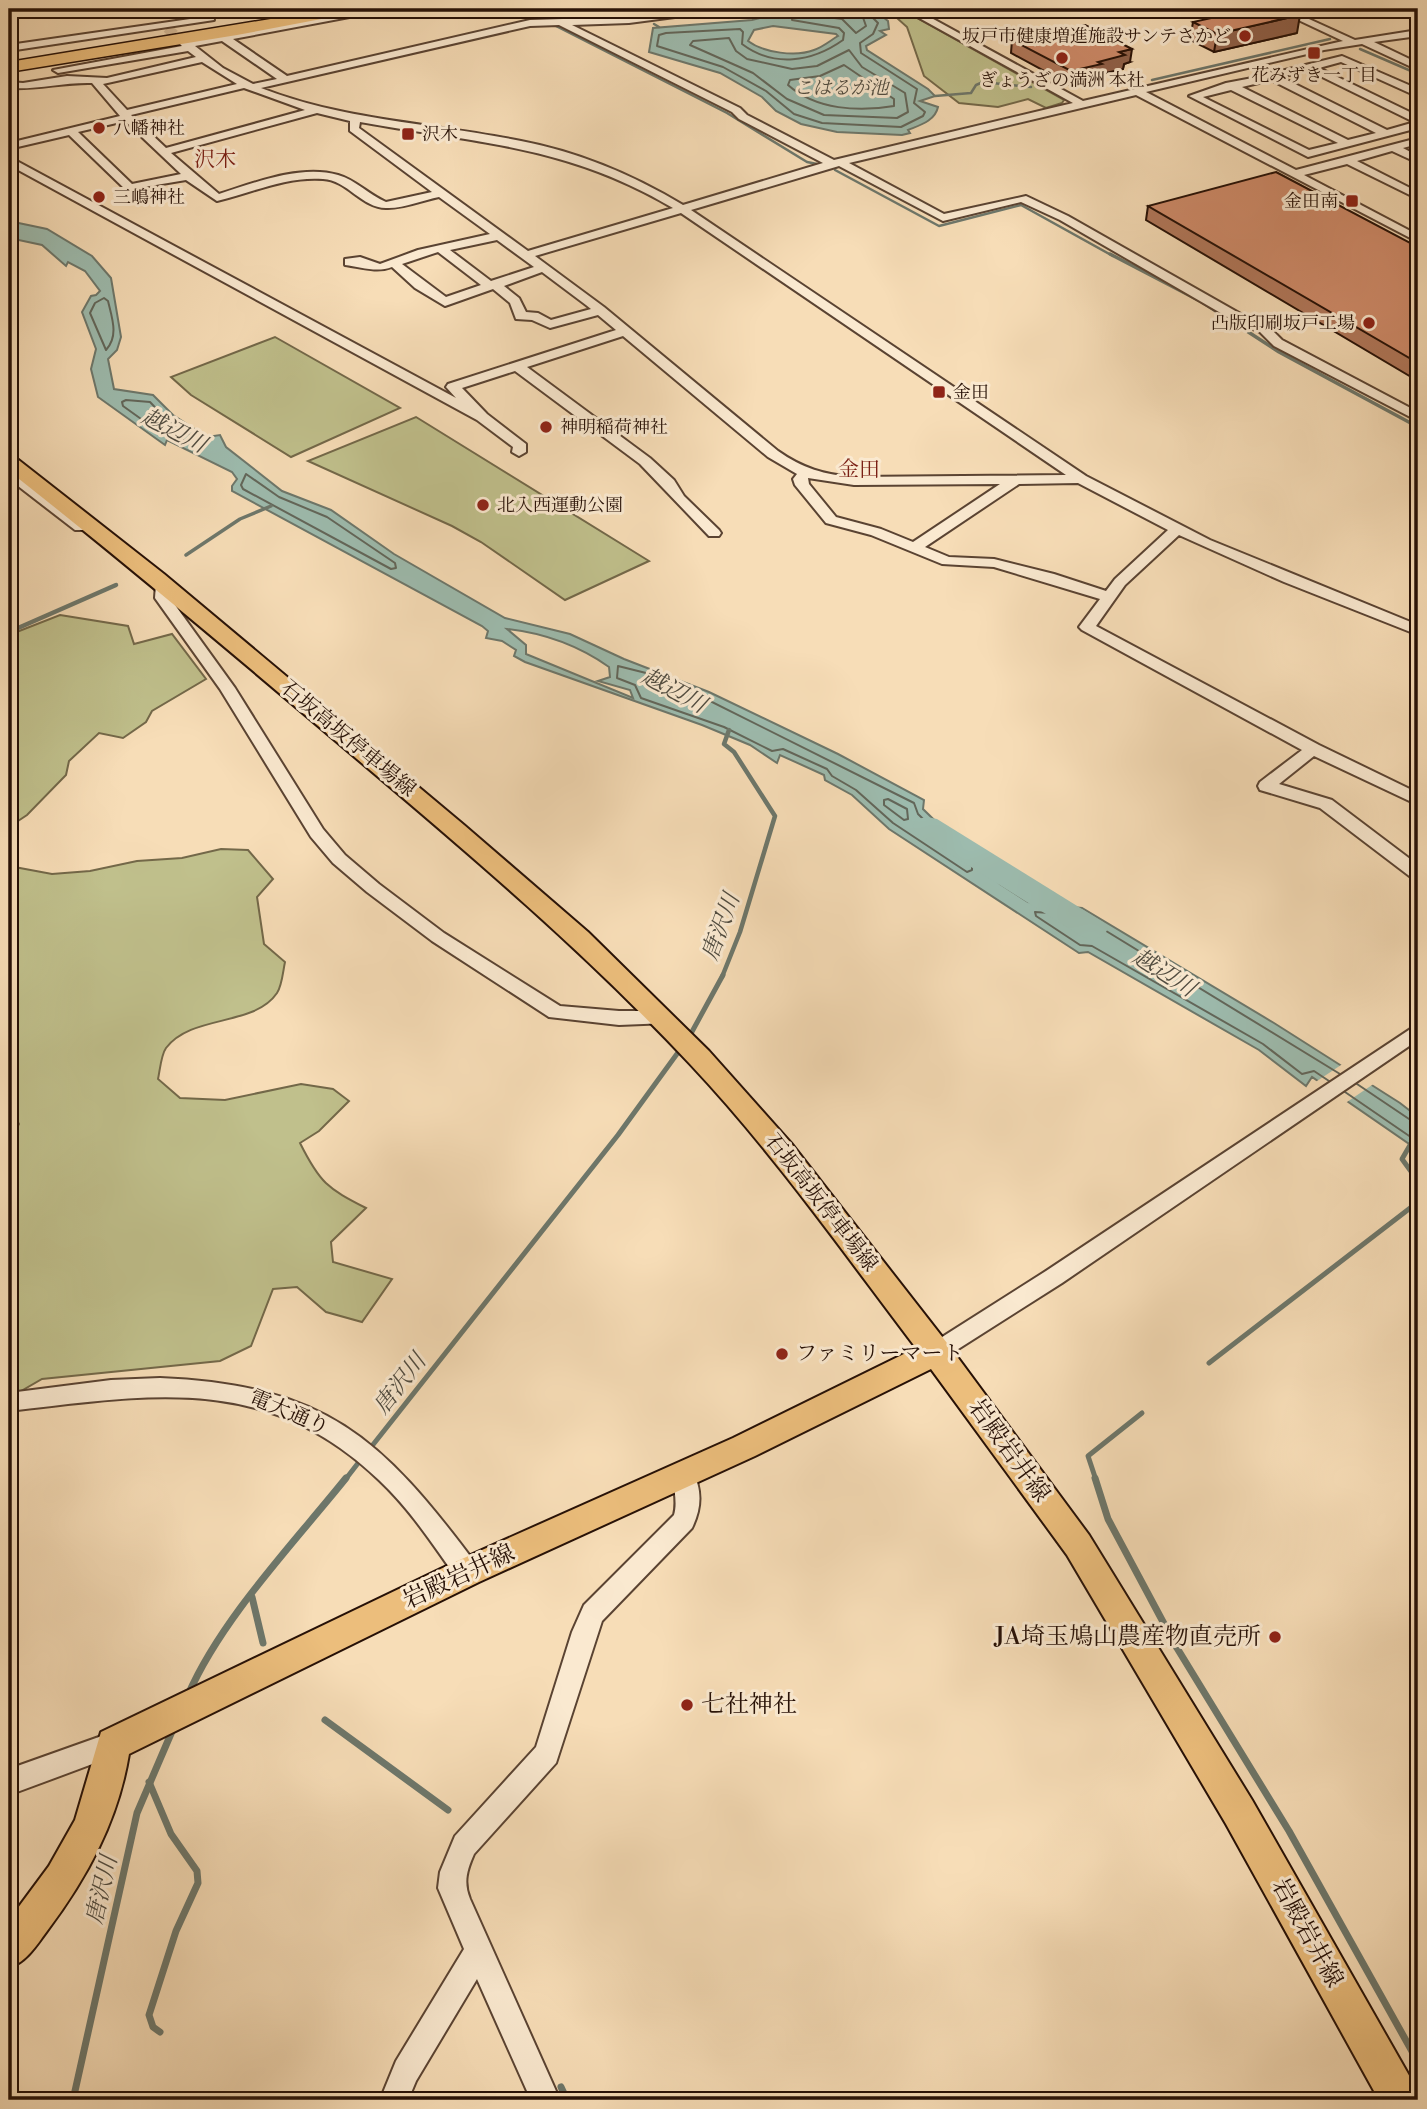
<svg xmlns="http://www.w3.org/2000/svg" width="1427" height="2109" font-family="'Libre Bodoni','Noto Serif JP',serif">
<rect width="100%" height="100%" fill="#f7ddb7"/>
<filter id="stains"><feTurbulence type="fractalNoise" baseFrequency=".00286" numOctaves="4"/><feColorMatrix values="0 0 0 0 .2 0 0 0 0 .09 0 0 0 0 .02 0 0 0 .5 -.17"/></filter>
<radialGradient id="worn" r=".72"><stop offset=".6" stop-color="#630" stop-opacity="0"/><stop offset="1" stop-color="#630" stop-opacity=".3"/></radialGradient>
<g fill="#c0c08c" stroke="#736849" stroke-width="2">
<polygon points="887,9 901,9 1064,100 1062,103 1046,108 1028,99 998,107 959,103 924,76 907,27"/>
<polygon points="275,337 400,408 291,457 191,395 171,377"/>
<polygon points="416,417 649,561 565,600 481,542 452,526 308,461"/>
<polygon points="60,615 128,626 134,644 172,634 206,679 152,711 146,722 123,738 99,733 69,761 66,775 27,815 9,827 9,635"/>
<path d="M221 849 248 850 273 879 257 897 264 944 285 962C283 971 282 986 277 993 254 1027 192 1014 166 1048 161 1055 160 1070 158 1079L180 1098 225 1100 301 1084 333 1089 349 1101 319 1131 300 1143C320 1183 327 1188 366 1208L331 1242 333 1262 392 1279 362 1322 326 1312 297 1287 273 1289 251 1346 220 1361 42 1379 9 1398V1142L19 1124 9 1106V866L52 874 90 871 137 861 182 858Z"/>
</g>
<g fill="#9dbcaf" stroke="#6d776b" stroke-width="2" fill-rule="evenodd">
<path d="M795 9C824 9 866 0 888 21L889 29 880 31 886 35 866 46 867 50 928 89 935 96 920 101 938 107C935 121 920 125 908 130L910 133 902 135 837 132 801 124 776 111 762 97 720 73 649 52 653 28 752 20ZM773 26 836 34 838 36C831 40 823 47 814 50 796 57 764 53 748 41L754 30Z"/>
<path d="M9 221 47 229 92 256 111 278 121 337 117 350 108 359 114 389 153 395 173 415 207 437 220 435 226 447 282 491 331 510 394 554 505 618 570 634 624 659 709 692 838 754 924 800 923 809 1000 884 1028 902 1082 908 1274 1023 1400 1103 1418 1117V1150L1312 1077 1306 1086 1259 1050 1088 952 1079 953 889 829 852 795 825 780 824 775 780 755 777 763 750 745 702 725 525 662 514 656 516 650 502 641 486 638 488 631 482 626 232 491V486L237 479 232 472 167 440 165 445 98 397 91 369 96 349 82 312 91 296 96 295 100 291 85 271 68 262 66 266 42 245 9 238ZM507 629C543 633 579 646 609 667L610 677 598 681 630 690 633 698 526 654V645Z"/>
</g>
<polygon fill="#f7ddb7" points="1344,1063 1375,1083 1344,1104 1314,1083"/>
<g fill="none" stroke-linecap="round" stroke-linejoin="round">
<g stroke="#62665a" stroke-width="2">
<path d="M793 9 792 20 839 28 844 33 843 40C812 62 774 68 742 44L743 32 740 29 666 33 659 35 657 46 723 67 766 91 794 114 822 123 901 127 923 116 925 112 914 103 917 89 861 53 860 43 873 34 878 23 870 15 869 9"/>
<polyline points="801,9 804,14 842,19 856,33 866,26 860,9"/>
<polygon points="729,38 736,51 747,59 792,69 817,66 849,50 862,67 905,93 908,112 897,118 824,115 787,99 753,73 690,45 693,41"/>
<path d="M844 65 894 99V106C859 112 816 110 788 85L790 80 820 76Z"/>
<path d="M104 298 108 301C112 318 119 336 106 350L90 313 95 303Z"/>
<polygon points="126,400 150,402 168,421 190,435 190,439 187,441 162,434 123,406 122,402"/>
<polygon points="246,474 279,497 327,517 395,563 396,568 391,569 243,489 241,485"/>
<polygon points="618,666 646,673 688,690 914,803 918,814 972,866 972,870 967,872 893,823 856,790 832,776 827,769 783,749 772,751 724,727 641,698 635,685 617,678"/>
<polygon points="888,799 907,809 908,819 904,820 884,805 884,800"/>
<polyline points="1329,1081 1314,1071 1302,1074 1263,1044 1092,946 1080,945 1036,916 1035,912 1080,915 1340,1074"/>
<polyline points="1357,1084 1412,1121 1418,1122"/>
<polyline points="1345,1092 1418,1142"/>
</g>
<g stroke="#6d776b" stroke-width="2.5">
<polyline points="634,10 640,15"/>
<polyline points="541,13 541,16"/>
<polyline points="654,24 659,27"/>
<polyline points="554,25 727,113 807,162 817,164"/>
<polyline points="1360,49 1418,74"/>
<polyline points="1152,80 1330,39"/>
<polyline points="935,96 971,93 976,85 983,82 1031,87"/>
<polyline points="835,170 939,226 1021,205 1113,256"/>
</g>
<g stroke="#6d776b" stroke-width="3.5">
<polyline points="1110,254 1202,302 1279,352 1418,427"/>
<polyline points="186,555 240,519 271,506"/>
</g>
<g stroke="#6d776b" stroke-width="4.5">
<polyline points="9,632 116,585"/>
<polyline points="722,977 740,932 775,816 734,752 724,744 729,730"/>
</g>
<g stroke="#6d776b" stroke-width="5">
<polyline points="688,1039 723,975"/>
<polyline points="1413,1140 1402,1159 1418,1181"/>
<polyline points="1209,1363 1418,1202"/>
<polyline points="368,1451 618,1135 682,1047"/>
<polyline points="345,1480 362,1458"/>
<polyline points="1096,1480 1088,1456 1142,1413"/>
</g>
<g stroke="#6d776b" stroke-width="7">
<polyline points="1095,1478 1108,1519 1177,1648 1289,1831 1418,2062"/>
<polyline points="252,1597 263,1643"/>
<path d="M188 1695C221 1619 293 1544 346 1478"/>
<polyline points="325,1720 448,1810"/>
<polyline points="149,1782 171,1834 197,1871 198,1883 176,1931 149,2015 153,2027 160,2032"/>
<polyline points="561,2087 567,2100"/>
<polyline points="73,2100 137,1813 173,1729"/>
</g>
<g fill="#9dbcaf" fill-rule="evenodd">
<polygon points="461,9 653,9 645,14 579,18 469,14"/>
<polygon points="927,817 937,819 1103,922 1108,929 1103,936 1092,940 1081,936 917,833 912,826 917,819"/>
</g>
<polyline stroke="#d8be9c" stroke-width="10" stroke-dasharray="10 5" stroke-linecap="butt" points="167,28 184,43"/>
<defs>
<g id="minor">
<polygon points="202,9 212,9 214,20 9,51 9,45 204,17 206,17"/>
<path d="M372 9H392L233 39 287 76 530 20 629 17 693 9H718L713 12 629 23 572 25 740 108 747 115 834 160 1073 103 903 9H915L1083 101 1343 41 1275 9H1287L1355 40 1418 30V36L1374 42 1418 63V70L1362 44 1324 50 1146 92 1296 170 1418 138V144L1403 148 1418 156V163L1392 151 1357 161 1418 192V199L1347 164 1304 175 1418 235V242L1136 95 849 163 944 214 1026 196 1068 216 1246 317 1268 326 1282 340 1418 412V421L1274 346 1260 332 1238 323 1060 220 1021 202 943 221 839 166 691 210 1086 476 1210 540 1418 625V635L1413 633 1284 582 1179 535 1125 585 1096 626 1319 745 1418 793V805L1314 756 1279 784 1332 800 1418 865V880L1412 878 1320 808 1260 790 1258 786 1260 782 1302 750 1082 630 1079 627 1100 599 994 567 942 564 871 535 826 523 795 485 793 479 797 474 768 457 623 336 527 367 650 458 674 480 684 496 719 530 721 533 719 536H709L640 464 515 371 462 388 487 414 526 444V452L519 456 512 452 513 447 477 420 9 165V158L13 159 456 398 446 387 448 384 616 330 598 315 550 328 532 320 516 319 510 303 493 289 445 306 415 288 392 267C377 273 360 267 345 265V259L360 257 380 264 418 250 490 234 439 197C423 200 403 209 386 208 362 208 347 180 323 179 287 176 251 193 217 201L186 180 126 190 69 135 9 149V143L120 116 92 83C64 82 37 90 9 88V82L23 83 67 76 107 78 196 57 188 51 58 73 53 70 182 46 179 43 184 40 188 42ZM559 25 732 112 739 119 823 163 683 205C633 175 579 152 521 141 434 123 345 121 261 88L530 26ZM222 41 277 79 253 84 223 68 195 46ZM202 62 237 84 127 110 103 84ZM244 88 305 110 166 148 131 115ZM317 113 350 121V131L432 192 386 202C369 195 356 180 338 175 301 164 254 183 219 194L171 153ZM125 121 181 174 132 184 78 132ZM360 122C476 143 567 145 673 208L528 251 359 128ZM681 213 1066 475 854 477C825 475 802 468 778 451L604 307 535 256ZM497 240 534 267 491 281 450 250ZM438 252 481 285 446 297 402 264ZM542 272 586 305 591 309 551 320 538 313 526 312 519 298 504 286ZM808 478 854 485 1000 484 913 542 881 529 836 517 809 484ZM1078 483 1168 530 1115 579 1106 591 1054 574 994 559 949 557 925 547 1019 484Z"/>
<path d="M1342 56 1418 89V96L1414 95 1341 62 1319 68 1418 116V128L1308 157 1189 96 1226 83 1263 76 1261 71 1273 73ZM1308 70 1414 122H1415L1387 130 1281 77ZM1271 80 1376 133 1348 140 1242 87ZM1231 90 1338 143 1309 150 1203 97Z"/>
<polygon points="9,469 85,524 85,530 75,530 9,479"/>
<polygon points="163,580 170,584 170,598 235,688 323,829 345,855 379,884 444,933 560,1006 619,1011 661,1011 668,1013 670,1018 668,1023 619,1025 549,1017 432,941 367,892 333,863 311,837 220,689 155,598 156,584"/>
<polygon points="1418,1024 1418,1040 1062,1283 944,1358 936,1361 928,1358 925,1352 928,1346 1046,1271"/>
<path d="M160 1378C325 1385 381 1437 476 1564L479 1572 476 1580 467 1583 458 1580C434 1546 410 1509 379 1480 266 1372 150 1395 9 1411V1393L111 1380Z"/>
<path d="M684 1466 692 1469C702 1490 702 1507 692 1528L602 1621 556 1763 474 1854C467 1870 463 1882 470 1899L560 2100H531L477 1979 416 2081 408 2100H380L396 2061 464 1949 438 1888 440 1872 455 1836 536 1747 572 1632 584 1605 674 1515C679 1499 670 1481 676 1469Z"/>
<polygon points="113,1732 122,1735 126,1744 122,1753 9,1795 9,1769"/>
</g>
<path id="major" d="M9 456 16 458 164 574 464 825 588 932 709 1051 791 1143 947 1343 1089 1535 1252 1800 1415 2086 1418 2100H1379L1226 1824 1067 1555 931 1369 755 1456 479 1582 129 1754C118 1821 87 1878 47 1931 36 1946 27 1961 9 1968V1920L49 1866 75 1820 101 1732 455 1562 733 1438 916 1348C843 1252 773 1152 690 1064 587 954 472 856 357 759 242 661 127 564 9 471Z"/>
<polygon id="highway" points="331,9 360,9 353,13 237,35 9,72 9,62"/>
</defs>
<use href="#minor" stroke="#5a4332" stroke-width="4"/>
<use href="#major" stroke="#261006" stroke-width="4"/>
<use href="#highway" stroke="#261006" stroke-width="3"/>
<use href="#minor" fill="#fae9d0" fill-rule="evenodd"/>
<use href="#major" fill="#ecbe7c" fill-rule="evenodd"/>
<use href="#highway" fill="#ecbe7c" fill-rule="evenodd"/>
</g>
<g fill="#b2785b" stroke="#261006" stroke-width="2">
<polygon points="1193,22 1297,33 1214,52 1190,40"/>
<polygon points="1012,40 1130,62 1124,64 1123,69 1101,74 1100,78 1070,85 1011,53"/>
<polygon points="1148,206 1418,247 1418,381 1146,220"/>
</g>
<g fill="#91614a" stroke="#261006" stroke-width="2">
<polygon points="1300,15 1297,33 1214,52 1217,34"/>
<polygon points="1132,49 1130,62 1124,64 1123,69 1101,74 1100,78 1070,85 1071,71 1119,52"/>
</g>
<g fill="#cf8b6a" stroke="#261006" stroke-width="2">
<polygon points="1252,9 1286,9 1300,15 1217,34 1193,22"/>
<polygon points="1085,25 1132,49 1119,52 1125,55 1098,62 1102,64 1071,71 1012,40"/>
<polygon points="1276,172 1418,247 1418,363 1148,206"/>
</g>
<g fill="#8f2418" stroke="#fae9d0" stroke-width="2.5">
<circle cx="1245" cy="36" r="7"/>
<rect x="1307" y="46" width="14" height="14" rx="3.5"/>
<circle cx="1062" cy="58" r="7"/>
<circle cx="99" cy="128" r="7"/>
<rect x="401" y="127" width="14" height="14" rx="3.5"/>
<circle cx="99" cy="197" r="7"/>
<rect x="1345" y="194" width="14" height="14" rx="3.5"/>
<circle cx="1369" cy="323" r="7"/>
<rect x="932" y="385" width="14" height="14" rx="3.5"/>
<circle cx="546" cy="427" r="7"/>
<circle cx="483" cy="505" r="7"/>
<circle cx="782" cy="1354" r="7"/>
<circle cx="1275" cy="1637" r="7"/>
<circle cx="687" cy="1705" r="7"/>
</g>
<g text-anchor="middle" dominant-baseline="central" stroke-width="6" stroke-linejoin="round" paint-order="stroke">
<g font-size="18" fill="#261006" stroke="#fae9d0" text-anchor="start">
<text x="1231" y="36" text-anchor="end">坂戸市健康増進施設サンテさかど</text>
<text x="1314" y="75" text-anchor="middle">花みずき一丁目</text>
<text x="1062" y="80" text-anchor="middle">ぎょうざの満洲 本社</text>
<text x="113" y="128">八幡神社</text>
<text x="422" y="134">沢木</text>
<text x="113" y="197">三嶋神社</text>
<text x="1338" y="201" text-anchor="end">金田南</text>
<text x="1355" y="323" text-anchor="end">凸版印刷坂戸工場</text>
<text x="953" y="392">金田</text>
<text x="560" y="427">神明稲荷神社</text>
<text x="497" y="505">北入西運動公園</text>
</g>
<g font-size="19" font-style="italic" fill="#504c41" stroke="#fae9d0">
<text x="841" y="88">こはるが池</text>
</g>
<g font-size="21" fill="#7a1f14" stroke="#fae9d0">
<text x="215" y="160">沢木</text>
<text x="859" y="470">金田</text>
</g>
<g font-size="21" fill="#261006" stroke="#fae9d0">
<text transform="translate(348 739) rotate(40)">石坂高坂停車場線</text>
<text transform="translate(821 1203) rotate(52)">石坂高坂停車場線</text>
<text transform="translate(289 1413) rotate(23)">電大通り</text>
</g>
<g font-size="21" fill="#261006" stroke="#fae9d0" text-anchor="start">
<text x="796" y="1354">ファミリーマート</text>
</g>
<g font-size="23" font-style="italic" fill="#504c41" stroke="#fae9d0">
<text transform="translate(174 431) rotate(27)">越辺川</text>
<text transform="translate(674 691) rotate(28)">越辺川</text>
<text transform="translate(721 927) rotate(-70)">唐沢川</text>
<text transform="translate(1164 973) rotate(32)">越辺川</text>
<text transform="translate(400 1384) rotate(-52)">唐沢川</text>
<text transform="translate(102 1890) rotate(-77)">唐沢川</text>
</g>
<g font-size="24" fill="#261006" stroke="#fae9d0">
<text transform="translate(1009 1451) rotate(54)">岩殿岩井線</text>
<text transform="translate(459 1577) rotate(-25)">岩殿岩井線</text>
<text transform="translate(1307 1933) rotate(61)">岩殿岩井線</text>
</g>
<g font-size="24" fill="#261006" stroke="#fae9d0" text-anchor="end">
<text x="1261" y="1637">JA埼玉鳩山農産物直売所</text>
<text x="701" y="1705" text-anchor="start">七社神社</text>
</g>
</g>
<rect width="1427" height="2109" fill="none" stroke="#f7ddb7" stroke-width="35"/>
<rect x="10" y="10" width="1406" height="2088" fill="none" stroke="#261006" stroke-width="3.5"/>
<rect x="18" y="18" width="1392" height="2074" fill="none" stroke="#261006" stroke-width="2"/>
<rect width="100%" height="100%" filter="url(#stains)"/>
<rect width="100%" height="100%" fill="url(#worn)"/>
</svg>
